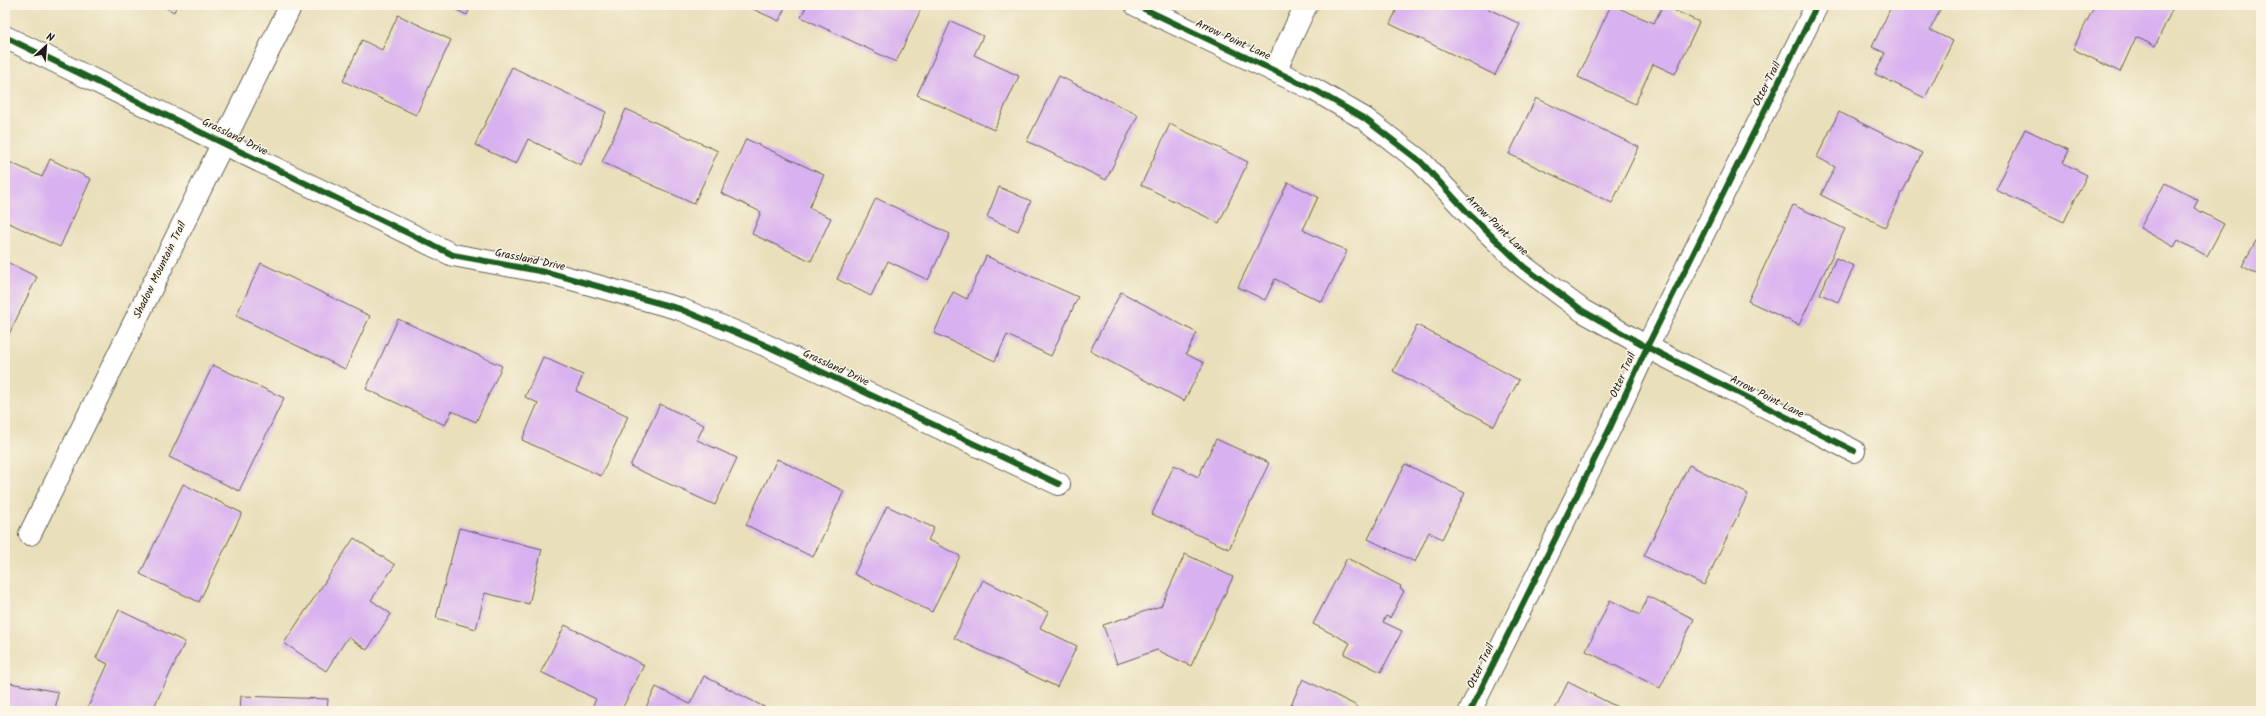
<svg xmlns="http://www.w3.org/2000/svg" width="2266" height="716" font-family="Kalam,sans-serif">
<rect width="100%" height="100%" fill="#fcf5e5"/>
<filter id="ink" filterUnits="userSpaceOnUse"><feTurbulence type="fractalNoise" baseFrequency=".025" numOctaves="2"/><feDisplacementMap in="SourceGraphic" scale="8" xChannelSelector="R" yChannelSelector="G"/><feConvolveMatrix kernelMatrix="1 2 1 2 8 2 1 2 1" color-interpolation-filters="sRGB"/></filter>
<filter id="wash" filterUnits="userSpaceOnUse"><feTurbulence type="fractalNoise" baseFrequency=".012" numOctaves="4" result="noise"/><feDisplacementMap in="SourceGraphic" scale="16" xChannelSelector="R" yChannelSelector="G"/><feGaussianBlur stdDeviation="0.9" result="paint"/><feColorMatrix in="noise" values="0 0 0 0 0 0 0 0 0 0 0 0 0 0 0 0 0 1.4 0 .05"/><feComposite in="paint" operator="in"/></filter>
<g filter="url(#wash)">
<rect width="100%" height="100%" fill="#e9dfbb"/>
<g id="blocks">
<g fill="#d8b1f0">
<polygon points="160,5 177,5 174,12"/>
<polygon points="446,5 471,5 467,15"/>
<polygon points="744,5 786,5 779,21"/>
<polygon points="807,5 912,5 921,9 896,62 801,17"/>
<polygon points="1399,5 1480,5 1520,24 1495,75 1390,24"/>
<polygon points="1611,5 1654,23 1663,5 1699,22 1675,74 1653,64 1635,104 1578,77"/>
<polygon points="1892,5 1934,5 1941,8 1930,30 1953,41 1925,98 1875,74 1885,53 1872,47"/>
<polygon points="2095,5 2161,5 2172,10 2155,46 2136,37 2120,72 2073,49"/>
<polygon points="398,15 451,40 416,115 343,81 362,40 382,50"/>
<polygon points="951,21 983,36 974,55 1019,76 994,130 917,95"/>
<polygon points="512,67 606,112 581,165 528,139 516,164 475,145"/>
<polygon points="1059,76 1138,115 1106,180 1027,141"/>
<polygon points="1536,98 1639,147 1612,203 1509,154"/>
<polygon points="626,109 718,151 694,204 602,162"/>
<polygon points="1839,112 1922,153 1885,227 1821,195 1835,167 1817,157"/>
<polygon points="1170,124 1248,162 1219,223 1141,185"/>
<polygon points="2025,129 2069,150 2063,163 2087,175 2064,222 1996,190"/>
<polygon points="746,139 824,175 809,208 831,218 811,261 752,234 761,212 721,193"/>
<polygon points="50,159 91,179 60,247 5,221 5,160 42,177"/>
<polygon points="1288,182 1318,197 1303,230 1347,251 1322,302 1275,279 1265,300 1238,287"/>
<polygon points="2165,183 2198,200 2194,208 2224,224 2207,256 2178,240 2174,247 2140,228"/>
<polygon points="999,187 1031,201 1018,231 987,217"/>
<polygon points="876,198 950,234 928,280 888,261 871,296 837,279"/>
<polygon points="1793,205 1845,229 1799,325 1748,301"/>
<polygon points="2261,232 2261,276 2242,266"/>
<polygon points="986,256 1078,297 1051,356 1007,335 995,361 934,333 953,292 967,299"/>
<polygon points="1836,258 1854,266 1838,302 1820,294"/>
<polygon points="5,261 37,277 5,342"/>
<polygon points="261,263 370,316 345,369 236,316"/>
<polygon points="1121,292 1197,333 1186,354 1204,363 1184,401 1090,351"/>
<polygon points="398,319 502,366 476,422 452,411 445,425 366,389"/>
<polygon points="1417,325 1519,380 1494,426 1393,371"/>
<polygon points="543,357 583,375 576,391 628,416 601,476 522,440 538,403 525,397"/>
<polygon points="213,365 284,398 239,491 169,457"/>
<polygon points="660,404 704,425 697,440 737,458 715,505 630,466"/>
<polygon points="1216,439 1269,463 1229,549 1152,514 1174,465 1198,477"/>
<polygon points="777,459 844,491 813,557 746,525"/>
<polygon points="1405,464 1465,493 1442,539 1429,532 1415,562 1368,539"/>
<polygon points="1689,465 1748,494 1704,585 1644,556"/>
<polygon points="183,484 242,513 199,602 140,574"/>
<polygon points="887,506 934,528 928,540 960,556 932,612 854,574"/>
<polygon points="459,528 542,549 529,604 485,593 476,629 436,618"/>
<polygon points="354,538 395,565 371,600 391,614 367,650 348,637 326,671 284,643"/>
<polygon points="1185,554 1233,577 1191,666 1157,650 1117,664 1103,625 1161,606"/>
<polygon points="1347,558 1401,586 1400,589 1404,591 1390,618 1386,616 1383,622 1402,631 1381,672 1344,654 1350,643 1313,624"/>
<polygon points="983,580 1048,612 1040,628 1077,646 1057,687 954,638"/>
<polygon points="1648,596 1694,619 1660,688 1586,651 1610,600 1640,615"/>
<polygon points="119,610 185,642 152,711 97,711 88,707 108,664 96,658"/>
<polygon points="565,625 644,665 621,711 590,711 596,699 541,672"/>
<polygon points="704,676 772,711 644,711 656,687 690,704"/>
<polygon points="1303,679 1357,706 1355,711 1288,711"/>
<polygon points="5,682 58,692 55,711 5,711"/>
<polygon points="1568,682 1625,711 1554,711"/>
<polygon points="241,696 328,699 327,711 240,711"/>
</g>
</g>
</g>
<g filter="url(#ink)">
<use href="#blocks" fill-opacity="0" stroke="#646054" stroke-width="1"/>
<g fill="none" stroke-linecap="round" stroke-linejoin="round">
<defs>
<g id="minor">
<polyline points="1136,5 1315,90 1365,119 1421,162 1470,215 1524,267 1583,311 1647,347 1854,451"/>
<polyline points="5,37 453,255 550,273 680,309 763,344 1059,484"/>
<polyline points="1275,71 1306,5"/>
<polyline points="30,534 291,5"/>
<polyline points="1470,711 1609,430 1647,347 1817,5"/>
</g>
</defs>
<use href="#minor" stroke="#646054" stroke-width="24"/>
<use href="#minor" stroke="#fff" stroke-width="22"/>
<defs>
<g id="cycleway">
<polyline points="1136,5 1315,90 1365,119 1421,162 1470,215 1524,267 1583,311 1647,347 1854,451"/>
<polyline points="5,37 453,255 550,273 680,309 763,344 1059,484"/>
<polyline points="1470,711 1609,430 1647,347 1817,5"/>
</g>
</defs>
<use href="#cycleway" stroke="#fcf5e5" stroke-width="8"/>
<use href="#cycleway" stroke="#1b5e20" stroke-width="6"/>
</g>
</g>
<g text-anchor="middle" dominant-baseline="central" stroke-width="3" stroke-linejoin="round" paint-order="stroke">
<g font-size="11" fill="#1c1c1c" stroke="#fcf5e5">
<text transform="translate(1233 40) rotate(25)">Arrow Point Lane</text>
<text transform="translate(1767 84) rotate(-63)">Otter Trail</text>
<text transform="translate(235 137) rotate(26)">Grassland Drive</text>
<text transform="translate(1497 226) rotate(44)">Arrow Point Lane</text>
<text transform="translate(530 260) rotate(12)">Grassland Drive</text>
<text transform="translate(160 270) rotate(-64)">Shadow Mountain Trail</text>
<text transform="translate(836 368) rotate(25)">Grassland Drive</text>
<text transform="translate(1623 375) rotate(-66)">Otter Trail</text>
<text transform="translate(1767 397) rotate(27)">Arrow Point Lane</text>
<text transform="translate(1481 666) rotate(-64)">Otter Trail</text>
</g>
</g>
<rect width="2266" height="716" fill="none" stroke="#fcf5e5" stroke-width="20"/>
<g transform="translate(46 46) rotate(26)" stroke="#fcf5e5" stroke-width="3" paint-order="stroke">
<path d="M0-3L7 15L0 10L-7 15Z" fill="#1c1c1c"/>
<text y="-6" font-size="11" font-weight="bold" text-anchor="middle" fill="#1c1c1c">N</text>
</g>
</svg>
